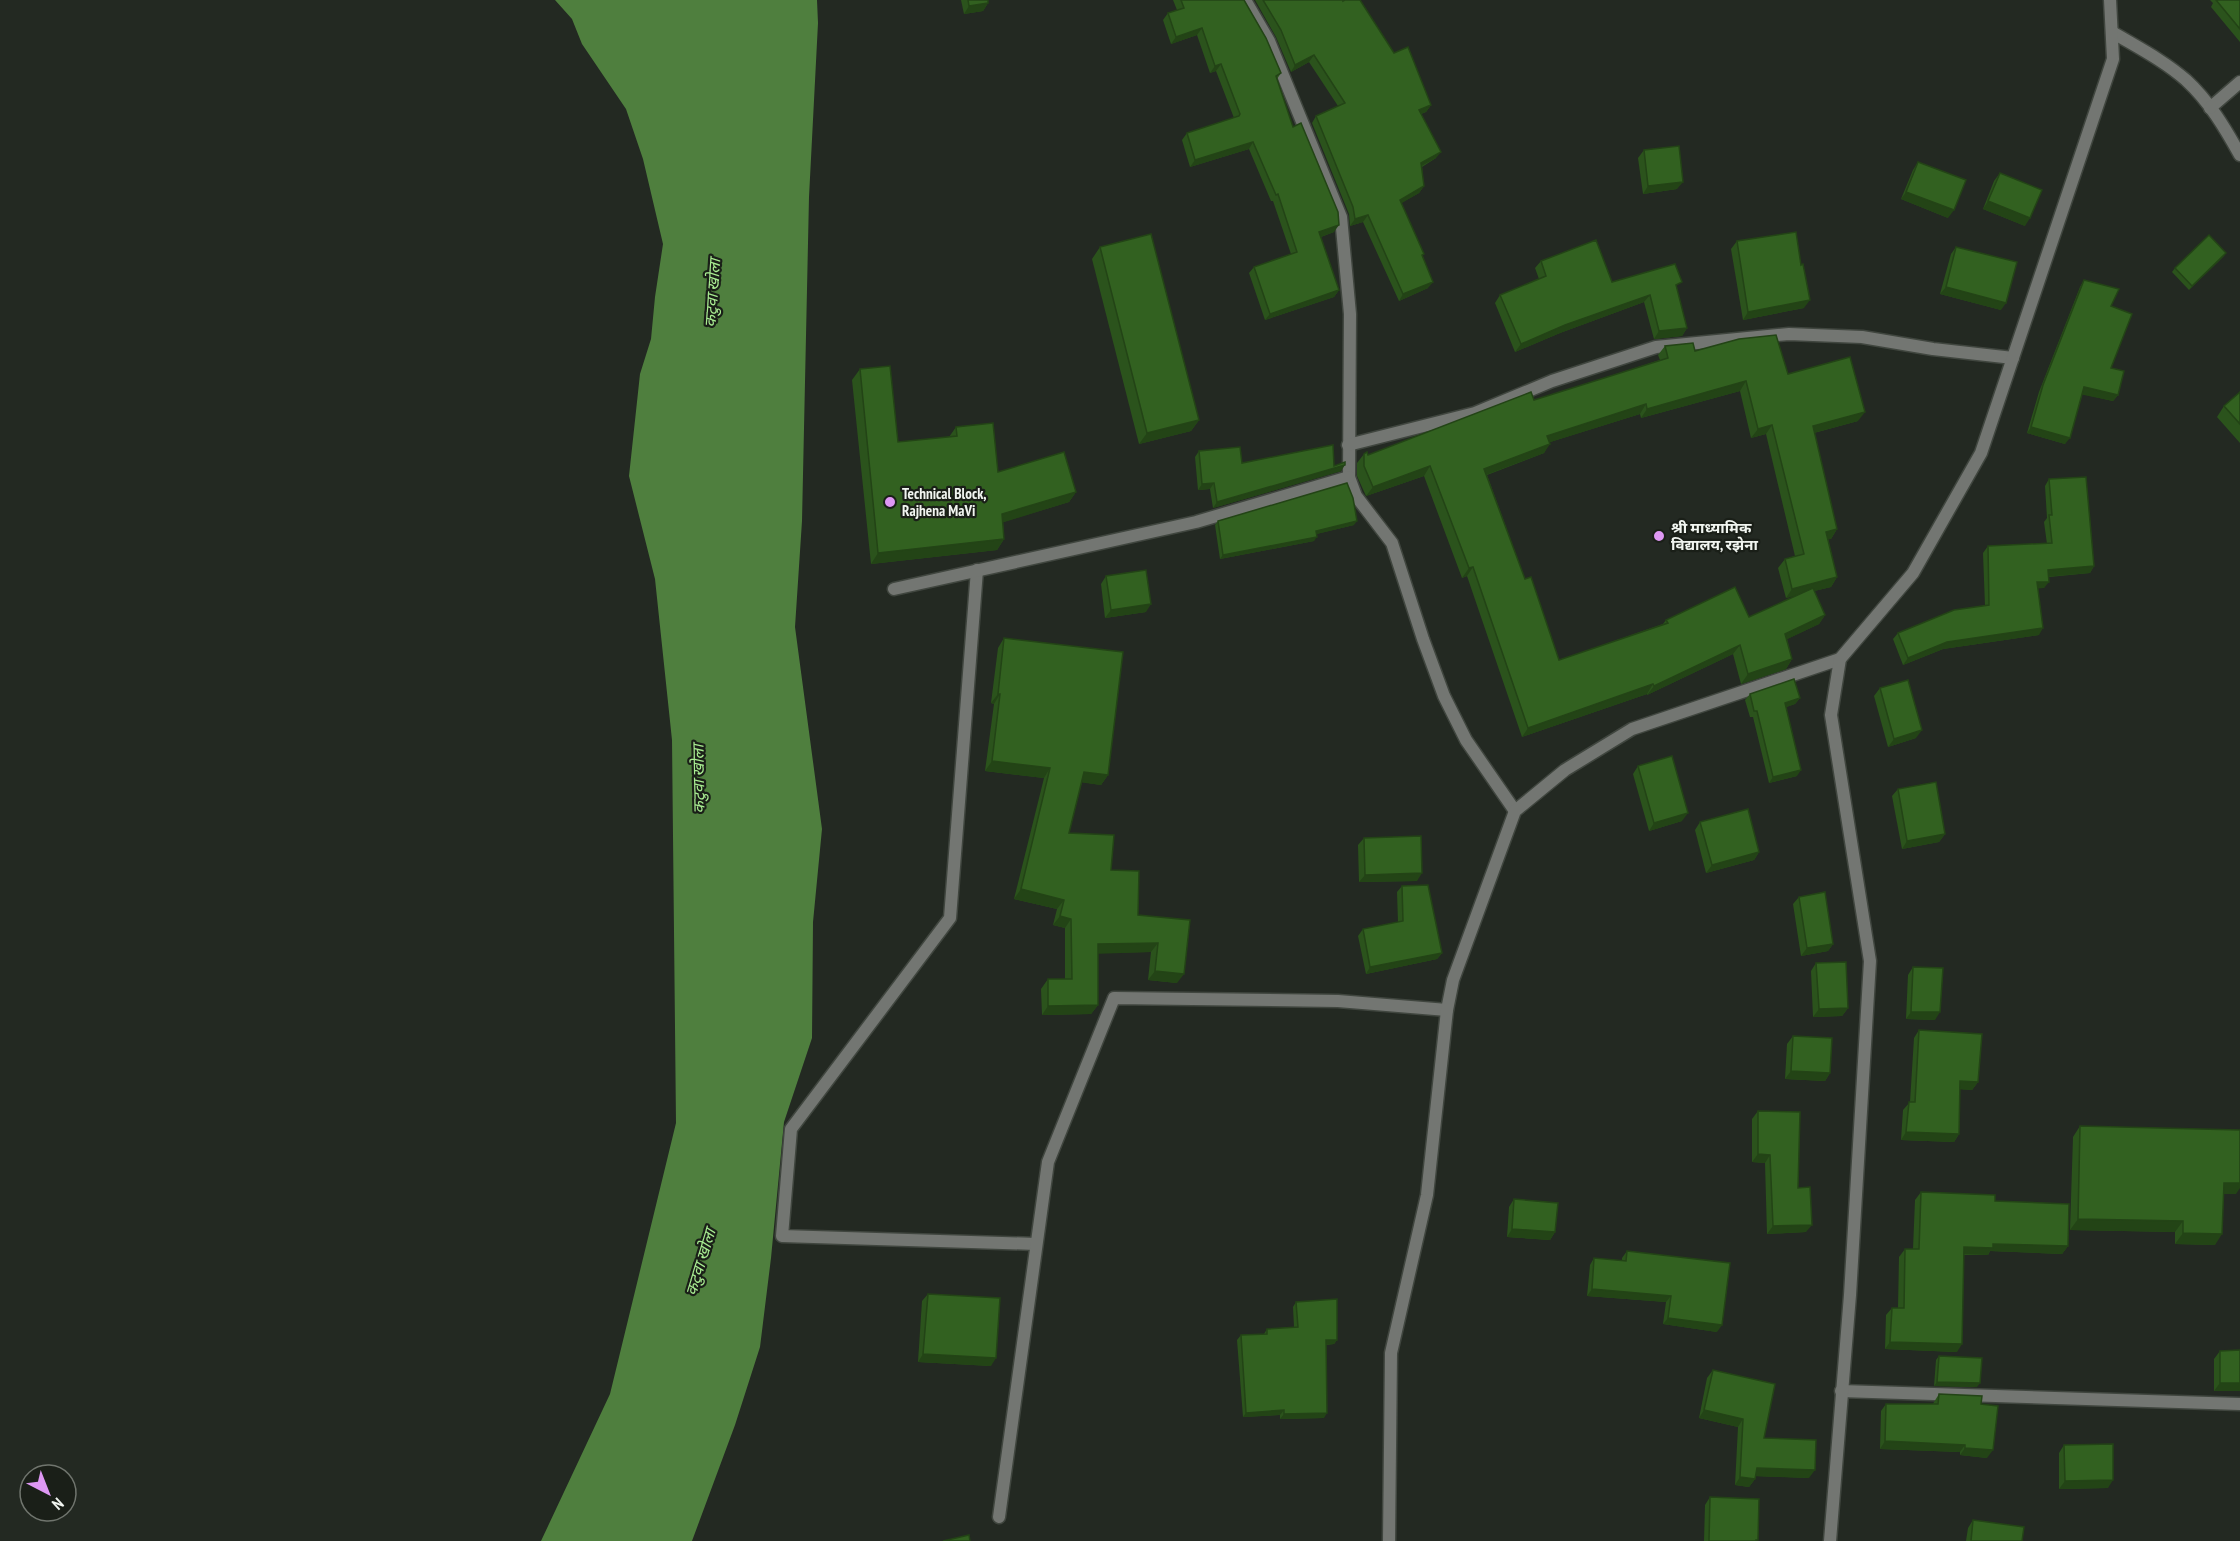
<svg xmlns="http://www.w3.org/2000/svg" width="2240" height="1541" font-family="'PT Sans Narrow','Noto Sans Devanagari',sans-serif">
<rect width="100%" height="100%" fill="#232922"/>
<polygon fill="#4f7f3e" points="555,0 817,0 818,23 809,197 802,521 795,627 822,829 813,922 812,1038 784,1122 771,1258 760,1347 735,1425 692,1541 541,1541 610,1394 676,1123 672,740 655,579 629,476 640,374 651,339 655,297 663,244 643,159 626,109 582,44 572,19"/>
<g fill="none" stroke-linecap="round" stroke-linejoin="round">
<defs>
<g id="minor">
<polyline points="1245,0 1269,41 1341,217 1350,314 1349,477 1356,496 1392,543 1423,639 1444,696 1466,740 1515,811"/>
<path d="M2112 32C2137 47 2163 60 2186 80 2209 101 2225 128 2240 155"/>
<polyline points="2210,108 2240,82"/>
<polyline points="1348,445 1475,413 1552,381 1656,347 1789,334 1862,337 1933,349 2013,358"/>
<polyline points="977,570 950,918 791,1129 782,1236 1036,1244"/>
<polyline points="894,589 1196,522 1349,477"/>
<polyline points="1841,1391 2240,1404"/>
<polyline points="999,1517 1048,1162 1114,998 1338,1001 1447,1010"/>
<polyline points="1389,1541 1391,1353 1427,1195 1447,1010 1453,980 1515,811 1565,770 1632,729 1840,659"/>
<polyline points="1830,1541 1850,1295 1870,961 1831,715 1840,659 1913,573 1981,453 2113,59 2110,0"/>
</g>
</defs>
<use href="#minor" stroke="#40463f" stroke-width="15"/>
<use href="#minor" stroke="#737672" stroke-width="12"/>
</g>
<g fill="#2b531c" fill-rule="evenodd">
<polygon points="961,0 988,0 988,3 983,11 964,14"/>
<polygon points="1173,0 1244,0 1281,73 1277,79 1293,127 1334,232 1321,237 1339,290 1334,297 1265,320 1249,273 1254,267 1291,254 1273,201 1271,201 1249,149 1190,167 1182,140 1187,133 1234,118 1216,71 1210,73 1197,35 1171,44 1163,20 1168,13 1177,10"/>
<polygon points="1255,0 1343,0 1394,53 1431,105 1426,112 1421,114 1436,158 1422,167 1424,186 1419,193 1401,203 1423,256 1428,288 1399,301 1363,222 1350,226 1349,214 1312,123 1316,116 1338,106 1309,62 1291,72 1276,37"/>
<polygon points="2210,0 2240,0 2240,42 2211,7 2213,3"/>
<polygon points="1644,150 1677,189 1643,194 1638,158"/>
<polygon points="1918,162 1948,218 1901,199 1913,170"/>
<polygon points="2000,173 2025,226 1983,209 1994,181"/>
<polygon points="1737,241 1801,265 1804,308 1743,320 1731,249"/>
<polygon points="1100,247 1199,420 1191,431 1139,444 1092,259"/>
<polygon points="1956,247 2001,310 1940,294 1951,254"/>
<polygon points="2226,253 2223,257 2189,290 2172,272 2175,268"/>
<polygon points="1541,261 1612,282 1677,289 1687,328 1682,336 1654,339 1644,302 1560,333 1515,352 1495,303 1500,295 1539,279 1535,268"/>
<polygon points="2084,280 2111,306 2111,368 2118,395 2113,401 2082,394 2065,444 2027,433 2039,392 2080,287"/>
<path d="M1665 346 1695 351 1788 374 1858 421 1814 433 1837 529 1831 539H1828L1837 577 1831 587 1814 591 1825 615 1819 624 1787 639 1792 659 1786 669 1741 684 1733 654 1647 695V694L1522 737 1467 576 1462 578 1424 476 1366 496 1357 476V463L1364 454 1368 455 1534 400 1660 360 1658 355ZM1740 391 1751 438 1766 434 1795 556 1785 559 1778 568 1786 598 1797 595 1749 617 1666 620 1663 624 1559 660 1525 579 1487 475 1544 453 1550 442 1640 414 1641 418Z"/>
<polygon points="860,369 898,442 949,437 956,427 998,472 1076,492 1069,502 1003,522 1004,539 997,550 871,564 852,380"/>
<polygon points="2240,392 2240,443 2217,417 2224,406"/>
<polygon points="1199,451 1242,463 1334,466 1341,471 1213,508 1210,489 1198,490 1195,457"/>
<polygon points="2049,479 2094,566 2090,573 2049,577 2044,588 2038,588 2039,635 1943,649 1903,665 1893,639 1898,633 1985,606 1983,553 1988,546 2047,544 2044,522 2047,518 2045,486"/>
<polygon points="1218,521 1354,525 1316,534 1314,541 1220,559 1215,525"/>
<polygon points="1106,576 1146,612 1105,618 1101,584"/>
<polygon points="1004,638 1108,775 1101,785 1082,782 1069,833 1111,870 1138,915 1190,920 1177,983 1148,980 1151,952 1098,953 1098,1005 1091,1014 1042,1015 1041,989 1048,979 1065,979 1065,928 1053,925 1057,909 1014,899 1044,778 985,771 994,704 991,703 998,648"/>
<polygon points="1880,688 1916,738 1888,747 1874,696"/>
<polygon points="1750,694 1800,698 1795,704 1786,707 1797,776 1769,783 1753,717 1750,717 1745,700"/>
<polygon points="1638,766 1682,821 1649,831 1633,774"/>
<polygon points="1898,789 1945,834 1939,842 1902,849 1892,796"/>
<polygon points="1700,822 1759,852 1754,860 1706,873 1695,830"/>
<polygon points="1364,838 1417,881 1359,882 1358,845"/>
<polygon points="1402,886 1442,953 1437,959 1366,974 1358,936 1363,929 1398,922 1397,892"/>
<polygon points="1799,897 1833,944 1828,951 1801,956 1793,904"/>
<polygon points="1816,963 1848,1008 1842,1016 1813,1017 1811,971"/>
<polygon points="1913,967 1935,1020 1906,1019 1908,975"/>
<polygon points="1919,1030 1978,1082 1972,1090 1960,1089 1959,1134 1954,1142 1901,1140 1903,1110 1910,1102 1914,1038"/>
<polygon points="1793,1036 1830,1073 1825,1081 1785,1079 1787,1044"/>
<polygon points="1758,1111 1798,1188 1806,1232 1767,1234 1765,1163 1752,1162 1752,1119"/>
<polygon points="2080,1126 2236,1194 2223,1194 2215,1245 2175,1244 2175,1232 2070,1230 2073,1137"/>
<polygon points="1921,1192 1995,1201 2068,1246 2062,1254 1990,1251 1988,1255 1964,1255 1957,1352 1885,1349 1886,1315 1892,1308 1898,1308 1899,1257 1905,1249 1913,1249 1915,1200"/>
<polygon points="1514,1199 1555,1232 1550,1240 1507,1237 1509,1207"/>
<polygon points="1627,1251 1717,1332 1663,1324 1666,1302 1587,1296 1590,1265 1594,1258 1622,1261 1622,1258"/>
<polygon points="928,1294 991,1366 918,1362 922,1301"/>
<polygon points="1296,1302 1337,1340 1334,1344 1326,1345 1324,1418 1280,1419 1280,1415 1243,1417 1237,1340 1241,1335 1264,1334 1267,1329 1294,1327 1293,1307"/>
<polygon points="2240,1350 2240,1391 2214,1391 2214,1359 2220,1351"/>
<polygon points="1939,1356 1977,1387 1934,1386 1936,1360"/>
<polygon points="1713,1370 1764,1438 1809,1478 1755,1476 1755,1479 1749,1487 1735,1485 1738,1427 1699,1418 1707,1378"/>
<polygon points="1939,1394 1981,1404 1987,1458 1960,1455 1960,1452 1880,1449 1881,1411 1886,1404 1933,1404 1934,1402"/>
<polygon points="2064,1445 2108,1488 2059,1489 2059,1453"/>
<polygon points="1710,1497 1757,1541 1704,1541 1705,1505"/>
<polygon points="1973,1520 2022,1541 1966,1541 1968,1528"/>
</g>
<g fill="#234416">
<polygon points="988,3 983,11 964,14 969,6"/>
<polygon points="1202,28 1197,35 1171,44 1176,37"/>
<polygon points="1314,55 1309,62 1291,72 1295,65"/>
<polygon points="1221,64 1216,71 1210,73 1215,66"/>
<polygon points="1431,105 1426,112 1414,116 1419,110"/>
<polygon points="1253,142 1249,149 1190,167 1195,160"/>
<polygon points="1441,152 1436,158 1416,169 1421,163"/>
<polygon points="1683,182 1677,189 1643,194 1648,186"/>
<polygon points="1424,186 1419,193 1395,207 1400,200"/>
<polygon points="1906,192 1954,210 1948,218 1901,199"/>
<polygon points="1988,201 2030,218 2025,226 1983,209"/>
<polygon points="1368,215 1363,222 1350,226 1355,219"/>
<polygon points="1339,225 1334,232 1315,239 1319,232"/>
<polygon points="2226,253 2223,257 2189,290 2192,286"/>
<polygon points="1433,282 1428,288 1399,301 1403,294"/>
<polygon points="1946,287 2006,303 2001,310 1940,294"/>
<polygon points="1339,290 1334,297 1265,320 1270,314"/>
<polygon points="1650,295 1644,302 1560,333 1515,352 1521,344 1565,325"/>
<polygon points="1810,300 1804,308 1743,320 1748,312"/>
<polygon points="1687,328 1682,336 1654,339 1659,331"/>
<polygon points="1746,381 1740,391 1641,418 1647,409"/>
<polygon points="2084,387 2118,395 2113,401 2079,394"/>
<polygon points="1646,404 1640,414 1541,445 1547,436"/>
<polygon points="1865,412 1858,421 1806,435 1813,426"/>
<polygon points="1199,420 1191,431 1139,444 1147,433"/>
<polygon points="1772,425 1766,434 1751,438 1758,429"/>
<polygon points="2031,427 2070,438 2065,444 2027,433"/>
<polygon points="1550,444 1544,453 1478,478 1484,469"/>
<polygon points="1345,465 1341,471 1213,508 1217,502"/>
<polygon points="1430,466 1424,476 1366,496 1373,487"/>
<polygon points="1214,483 1210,489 1198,490 1202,484"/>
<polygon points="1076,492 1069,502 995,525 1002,514"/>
<polygon points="1357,521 1354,525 1313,535 1316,531"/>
<polygon points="1837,529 1831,539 1820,541 1826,532"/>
<polygon points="1317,537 1314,541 1220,559 1223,555"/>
<polygon points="1004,539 997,550 871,564 878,553"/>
<polygon points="2094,566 2090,573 2044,577 2048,570"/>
<polygon points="1473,567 1467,576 1462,578 1469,568"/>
<polygon points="1837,577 1831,587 1786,598 1792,589"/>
<polygon points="2037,582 2049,582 2044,588 2032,589"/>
<polygon points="1151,604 1146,612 1105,618 1111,610"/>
<polygon points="1825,615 1819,624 1779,643 1785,634"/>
<polygon points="2043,628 2039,635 1943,649 1903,665 1908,658 1947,642"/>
<polygon points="1740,645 1733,654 1647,695 1654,686"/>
<polygon points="1792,659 1786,669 1741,684 1748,674"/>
<polygon points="1653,684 1647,694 1522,737 1528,728"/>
<polygon points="998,694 1000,694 994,704 991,703"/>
<polygon points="1800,698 1795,704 1781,709 1785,703"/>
<polygon points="1922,730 1916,738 1888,747 1894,739"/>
<polygon points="992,761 1050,768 1044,778 985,771"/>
<polygon points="1801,770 1797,776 1769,783 1773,777"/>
<polygon points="1084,772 1108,775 1101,785 1078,782"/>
<polygon points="1688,813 1682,821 1649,831 1654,823"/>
<polygon points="1945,834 1939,842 1902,849 1907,841"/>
<polygon points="1759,852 1754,860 1706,873 1712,865"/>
<polygon points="1422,873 1417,881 1359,882 1365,875"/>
<polygon points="1021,889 1064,900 1057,909 1014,899"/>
<polygon points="1060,916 1071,919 1065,928 1053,925"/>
<polygon points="1158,943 1151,952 1092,954 1098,944"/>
<polygon points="1833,944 1828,951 1801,956 1807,948"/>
<polygon points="1442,953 1437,959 1366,974 1370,967"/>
<polygon points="1155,971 1184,974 1177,983 1148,980"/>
<polygon points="1098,1005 1091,1014 1042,1015 1048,1006"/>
<polygon points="1848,1008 1842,1016 1813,1017 1819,1009"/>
<polygon points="1911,1012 1940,1012 1935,1020 1906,1019"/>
<polygon points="1791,1071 1830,1073 1825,1081 1785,1079"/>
<polygon points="1960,1081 1978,1082 1972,1090 1955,1089"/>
<polygon points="1906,1132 1959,1134 1954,1142 1901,1140"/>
<polygon points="1758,1154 1770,1155 1765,1163 1752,1162"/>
<polygon points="2224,1183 2240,1183 2240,1188 2236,1194 2216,1194"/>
<polygon points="2078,1219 2183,1221 2175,1232 2070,1230"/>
<polygon points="1812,1225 1806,1232 1767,1234 1773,1226"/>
<polygon points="1512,1229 1555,1232 1550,1240 1507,1237"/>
<polygon points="2183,1233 2222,1234 2215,1245 2175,1244"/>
<polygon points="1993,1244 2068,1246 2062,1254 1990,1251 1988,1255 1959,1254 1964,1247"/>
<polygon points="1592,1289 1671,1296 1666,1302 1587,1296"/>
<polygon points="1668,1318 1722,1325 1717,1332 1663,1324"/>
<polygon points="1326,1340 1337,1340 1334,1344 1322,1345"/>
<polygon points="1890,1342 1962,1344 1957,1352 1885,1349"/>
<polygon points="923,1354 996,1358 991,1366 918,1362"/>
<polygon points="1937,1382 1980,1383 1977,1387 1934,1386"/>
<polygon points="2220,1383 2240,1383 2240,1391 2214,1391"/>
<polygon points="1284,1410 1280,1415 1243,1417 1246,1413"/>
<polygon points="1704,1410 1743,1419 1738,1427 1699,1418"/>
<polygon points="1327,1413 1324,1418 1280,1419 1284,1414"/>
<polygon points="1885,1441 1965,1445 1960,1452 1880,1449"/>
<polygon points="1965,1448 1993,1450 1987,1458 1960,1455"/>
<polygon points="1757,1468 1815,1470 1809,1478 1752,1476"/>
<polygon points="1740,1477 1755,1479 1749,1487 1735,1485"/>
<polygon points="2113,1480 2108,1488 2059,1489 2065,1481"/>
</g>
<g fill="#326120" stroke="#234416" stroke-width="1.5">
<polygon points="968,0 988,0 988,3 969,6"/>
<polygon points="1181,0 1244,0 1266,38 1281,73 1276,76 1293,127 1301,123 1338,212 1339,225 1319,232 1339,290 1270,314 1254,267 1297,252 1278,194 1276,195 1253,142 1195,160 1187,133 1239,116 1240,114 1221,64 1215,66 1202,28 1176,37 1168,13 1184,8"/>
<polygon points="1263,0 1343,0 1343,1 1345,0 1360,0 1394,53 1408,47 1431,105 1419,110 1441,152 1421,163 1424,186 1400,200 1424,254 1422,255 1433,282 1403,294 1368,215 1355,219 1353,207 1316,116 1345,103 1314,55 1295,65 1281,30"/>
<polygon points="2216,0 2240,0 2240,29"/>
<polygon points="1679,146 1683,182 1648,186 1644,150"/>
<polygon points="1918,162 1966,180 1954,210 1906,192"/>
<polygon points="2000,173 2042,190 2030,218 1988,201"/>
<polygon points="1796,232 1801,265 1803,264 1810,300 1748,312 1737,241"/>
<polygon points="1151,234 1199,420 1147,433 1100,247"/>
<polygon points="2209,235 2226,253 2192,286 2175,268"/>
<polygon points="1596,240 1612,282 1675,264 1682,282 1676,285 1687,328 1659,331 1650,295 1565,325 1521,344 1500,295 1546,276 1541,261"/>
<polygon points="1956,247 2017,262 2006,303 1946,287"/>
<polygon points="2084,280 2119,289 2111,306 2132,314 2111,368 2124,371 2118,395 2084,387 2070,438 2031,427 2043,385"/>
<polygon points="1776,335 1788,374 1850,357 1865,412 1813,426 1837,529 1826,532 1837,577 1792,589 1785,559 1804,554 1772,425 1758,429 1746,381 1647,409 1646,404 1547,436 1550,444 1484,469 1525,579 1531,577 1559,660 1668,623 1666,620 1735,587 1749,617 1813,588 1825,615 1785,634 1792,659 1748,674 1740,645 1654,686 1653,684 1528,728 1473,567 1469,568 1430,466 1373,487 1364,466 1364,454 1367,452 1368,455 1531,392 1534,400 1668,358 1665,346 1693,343 1695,351 1739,339"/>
<polygon points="890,366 898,442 957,436 956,427 993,423 998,472 1064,452 1076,492 1002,514 1004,539 878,553 860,369"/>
<polygon points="2240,392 2240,424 2224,406"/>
<polygon points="1333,445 1334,466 1345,462 1345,465 1217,502 1214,483 1202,484 1199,451 1240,447 1242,463"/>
<polygon points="2086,477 2094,566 2048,570 2049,582 2037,582 2043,628 1947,642 1908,658 1898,633 1954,610 1989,605 1988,546 2052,543 2049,515 2052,515 2049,479"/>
<polygon points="1347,483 1353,498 1357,521 1316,531 1317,537 1223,555 1218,521"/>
<polygon points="1146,570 1151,604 1111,610 1106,576"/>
<polygon points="1004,638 1123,652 1108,775 1084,772 1069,833 1114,835 1111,870 1139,871 1138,915 1190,920 1184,974 1155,971 1158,943 1098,944 1098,1005 1048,1006 1048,979 1072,979 1071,919 1060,916 1064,900 1021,889 1050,768 992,761 1000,694 998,694"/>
<polygon points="1794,679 1800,698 1785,703 1801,770 1773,777 1757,711 1754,711 1750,694"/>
<polygon points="1908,680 1922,730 1894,739 1880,688"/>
<polygon points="1672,756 1688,813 1654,823 1638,766"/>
<polygon points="1936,782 1945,834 1907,841 1898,789"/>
<polygon points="1748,809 1759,852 1712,865 1700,822"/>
<polygon points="1421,836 1422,873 1365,875 1364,838"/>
<polygon points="1428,885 1442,953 1370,967 1363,929 1403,921 1402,886"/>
<polygon points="1825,892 1833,944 1807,948 1799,897"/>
<polygon points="1846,962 1848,1008 1819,1009 1816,963"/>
<polygon points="1913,967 1943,968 1940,1012 1911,1012"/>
<polygon points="1919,1030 1982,1034 1978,1082 1960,1081 1959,1134 1906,1132 1909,1102 1915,1102"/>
<polygon points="1793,1036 1832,1038 1830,1073 1791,1071"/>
<polygon points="1758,1111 1800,1112 1798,1188 1810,1187 1812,1225 1773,1226 1770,1155 1758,1154"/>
<polygon points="2080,1126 2240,1130 2240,1183 2224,1183 2222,1234 2183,1233 2183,1221 2078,1219"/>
<polygon points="1921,1192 1995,1195 1995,1201 2069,1204 2068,1246 1993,1244 1993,1248 1964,1247 1962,1344 1890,1342 1892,1308 1904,1308 1905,1249 1919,1249"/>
<polygon points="1514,1199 1558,1203 1555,1232 1512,1229"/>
<polygon points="1627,1251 1730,1263 1722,1325 1668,1318 1671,1296 1592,1289 1594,1258 1626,1261"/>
<polygon points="928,1294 1000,1298 996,1358 923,1354"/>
<polygon points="1337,1299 1337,1340 1326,1340 1327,1413 1284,1414 1284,1410 1246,1413 1241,1335 1267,1334 1267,1329 1298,1327 1296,1302"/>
<polygon points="2240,1350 2240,1383 2220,1383 2220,1351"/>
<polygon points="1939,1356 1982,1358 1980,1383 1937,1382"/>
<polygon points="1713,1370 1775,1384 1764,1438 1816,1440 1815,1470 1757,1468 1755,1479 1740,1477 1743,1419 1704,1410"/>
<polygon points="1939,1394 1982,1396 1981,1404 1998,1406 1993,1450 1965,1448 1965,1445 1885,1441 1886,1404 1938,1404"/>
<polygon points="2113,1444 2113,1480 2065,1481 2064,1445"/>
<polygon points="1710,1497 1759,1499 1758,1540 1756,1540 1756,1541 1709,1541"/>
<polygon points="1973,1520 2024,1527 2022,1541 1971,1541"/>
<polygon points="969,1535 970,1541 943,1541"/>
</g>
<g fill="#de98f3" stroke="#1a1f18" stroke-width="2">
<circle cx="890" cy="502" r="6"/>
<circle cx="1659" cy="536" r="6"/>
</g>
<g text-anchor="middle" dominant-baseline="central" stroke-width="4.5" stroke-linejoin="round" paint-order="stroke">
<g font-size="15" font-weight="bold" fill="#f1f5f0" stroke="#1a1f18" text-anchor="start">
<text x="902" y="493">Technical Block,<tspan x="902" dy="17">Rajhena MaVi</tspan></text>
<text x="1671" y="527">श्री माध्यामिक<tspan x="1671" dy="17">विद्यालय, रझेना</tspan></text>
</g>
<g font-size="16" font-style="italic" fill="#a9ed92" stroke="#1a1f18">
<text transform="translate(712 293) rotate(-86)">कटुवा खोला</text>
<text transform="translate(698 779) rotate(-91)">कटुवा खोला</text>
<text transform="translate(700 1262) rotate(-73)">कटुवा खोला</text>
</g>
</g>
<g transform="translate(48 1493) rotate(138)"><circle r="28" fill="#1a1f18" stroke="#70756e" stroke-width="1.5"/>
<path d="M0-4.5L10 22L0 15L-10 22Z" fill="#de98f3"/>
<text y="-9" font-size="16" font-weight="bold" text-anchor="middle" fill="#f1f5f0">N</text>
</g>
</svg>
